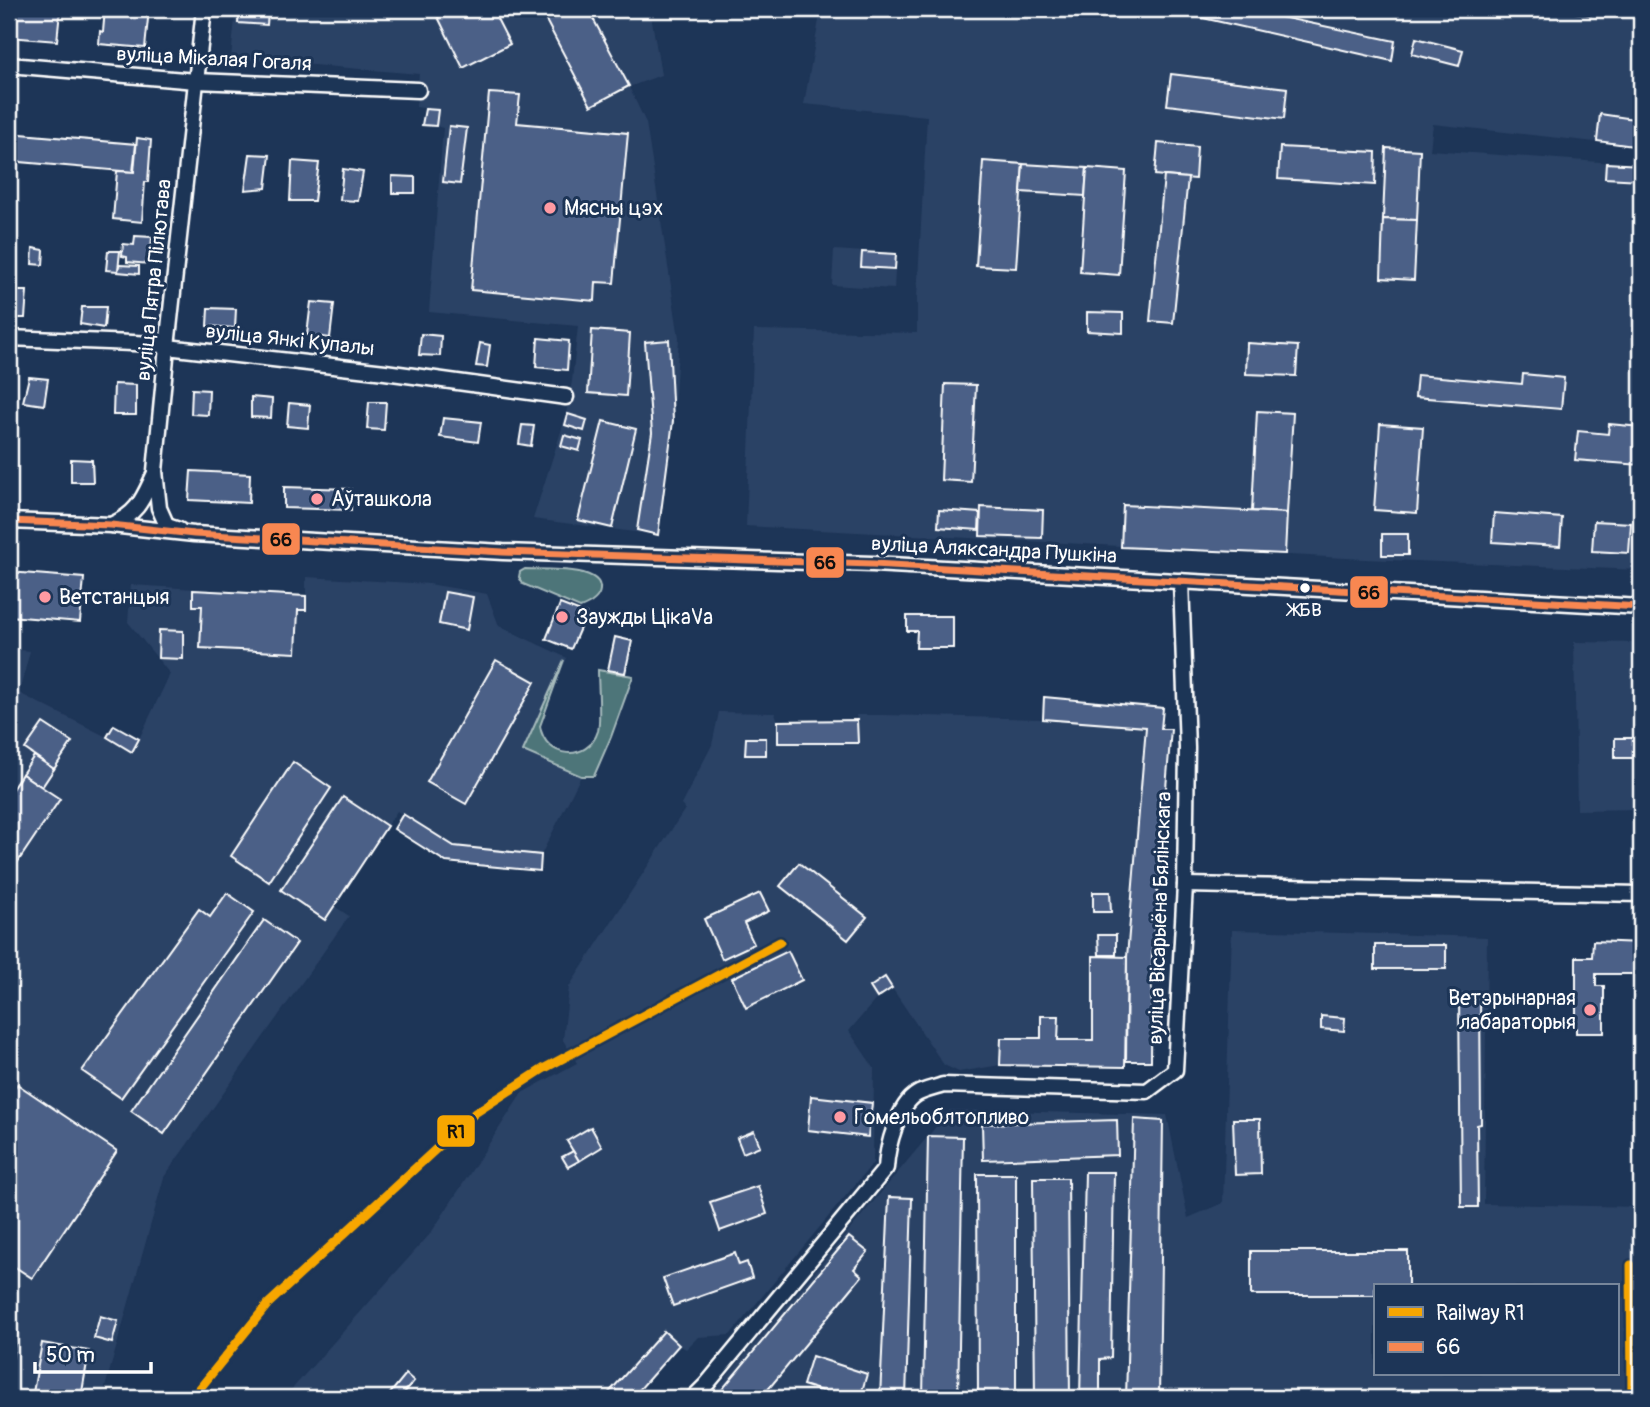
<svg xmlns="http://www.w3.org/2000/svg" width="1650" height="1407" font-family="Pangolin,sans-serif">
<rect width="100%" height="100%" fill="#1d3557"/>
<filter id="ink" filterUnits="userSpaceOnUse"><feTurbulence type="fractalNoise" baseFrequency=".0143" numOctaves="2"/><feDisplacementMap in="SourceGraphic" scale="14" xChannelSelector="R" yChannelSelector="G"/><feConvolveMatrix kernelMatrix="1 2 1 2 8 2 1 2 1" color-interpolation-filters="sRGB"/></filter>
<g filter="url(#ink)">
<g fill="#2b4265" fill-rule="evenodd">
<polygon points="236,9 650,9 661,75 629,87 646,123 679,338 673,421 658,535 533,519 565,419 572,381 578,326 429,312 443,128 436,126 437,110 416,107 419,74 231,58"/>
<polygon points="821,9 1641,9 1641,147 1433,124 1430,150 1641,165 1641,570 1365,559 746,526 754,330 917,333 917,298 927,116 804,104"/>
<polygon points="834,250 896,254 894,289 832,285"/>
<polygon points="306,577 429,584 487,594 499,626 567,658 523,750 581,776 541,855 540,871 446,862 394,829 403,815 397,811 334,906 349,916 164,1177 102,1398 9,1398 9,649 30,651 19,693 107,737 114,725 139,739 170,674 128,622 131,585 306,596"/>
<polygon points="1574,642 1641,643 1641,809 1577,810"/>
<polygon points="719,712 775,713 778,721 857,720 856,715 882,715 1043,719 1146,727 1127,957 1125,1067 1000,1065 959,1072 944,1065 892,988 877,998 849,1031 874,1068 873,1163 730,1335 698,1337 686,1349 679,1345 632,1398 284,1398 431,1233 522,1093 577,1063 563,1040 569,987 685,809 681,805 712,745"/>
<path d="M1232 930 1487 937 1484 1204 1641 1207V1398H709L950 1110 1167 1115 1188 1218 1223 1203ZM1375 1286H1617V1374H1375Z"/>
</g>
<g fill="#4d7579" stroke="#a6babc" stroke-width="2">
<path d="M525 569C540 570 603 565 600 590 599 600 588 605 580 608L523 584 519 577 520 572Z"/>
<path d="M564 660 540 726C545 759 588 763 598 731 601 720 598 684 598 670L633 676 611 737 594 776H581L523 751Z"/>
</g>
<g fill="#4b6087" stroke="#fff" stroke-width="2">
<polygon points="9,9 45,9 45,11 60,12 57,41 9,37"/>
<polygon points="105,9 149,9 145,48 99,44 100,31 103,32"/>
<polygon points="239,9 274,9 274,12 268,12 267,25 238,23"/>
<polygon points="434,9 492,9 510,44 463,68"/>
<polygon points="540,9 588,9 629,86 591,106"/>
<polygon points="1164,9 1186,9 1185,14 1164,11"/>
<polygon points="1186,9 1243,9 1395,41 1392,61 1185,14"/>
<polygon points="1575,9 1592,9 1591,15 1574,12"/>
<polygon points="1416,38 1463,50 1459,66 1412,54"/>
<polygon points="1171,74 1287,88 1284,119 1167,105"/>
<polygon points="489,93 520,95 517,123 628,133 614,283 596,282 595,301 471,290"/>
<polygon points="425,109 438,110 436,126 422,125"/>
<polygon points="1600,114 1641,120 1641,147 1597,141"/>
<polygon points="449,126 467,128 460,184 443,182"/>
<polygon points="9,133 136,144 133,172 9,161"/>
<polygon points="137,138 151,140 148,182 145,182 142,222 113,219 117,171 134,172"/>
<polygon points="1158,143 1197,147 1195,179 1155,175"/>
<polygon points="1280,147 1376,152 1375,185 1278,179"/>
<polygon points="1386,148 1420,150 1417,220 1383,219"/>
<polygon points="250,154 270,155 266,188 245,190"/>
<polygon points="292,161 319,163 314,201 290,201"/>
<polygon points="983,161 1023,164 1016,268 976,266"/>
<polygon points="1606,163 1641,165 1641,180 1605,178"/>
<polygon points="1023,164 1087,168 1085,196 1021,192"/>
<polygon points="1087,168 1126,171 1119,275 1080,272"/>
<polygon points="343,169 363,172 358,201 340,200"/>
<polygon points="392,176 415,177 415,193 392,193"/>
<polygon points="1164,176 1188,178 1173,323 1150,321"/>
<polygon points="1383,219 1417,220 1414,280 1381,278"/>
<polygon points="135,236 152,237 150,264 127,262 127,257 122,256 123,244 134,245"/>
<polygon points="33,248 44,250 43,265 32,264"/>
<polygon points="108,251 120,251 118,271 106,270"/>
<polygon points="862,252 896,254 895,269 861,267"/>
<polygon points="119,265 139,266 139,274 118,272"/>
<polygon points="9,291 27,291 25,318 9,318"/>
<polygon points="311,302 334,304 330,338 307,335"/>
<polygon points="82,307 106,307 104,328 80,324"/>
<polygon points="208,308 236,309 235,328 207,326"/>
<polygon points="1087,312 1123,313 1123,333 1087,331"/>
<polygon points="592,330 630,333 626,396 588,393"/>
<polygon points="421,334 441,336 440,356 419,355"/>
<polygon points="538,338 569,341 567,370 536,367"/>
<polygon points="669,340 673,421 658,535 637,530 652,433 645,342"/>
<polygon points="480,343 490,345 487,367 476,366"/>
<polygon points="1247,343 1298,346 1296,376 1246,374"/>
<polygon points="1523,374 1564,378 1561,409 1415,397 1417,375 1522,384"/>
<polygon points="29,377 48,379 44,405 23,402"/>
<polygon points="114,384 136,385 136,415 113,415"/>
<polygon points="945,384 976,385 971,482 941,480"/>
<polygon points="192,389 209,390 208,415 191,414"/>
<polygon points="251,397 272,399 271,418 251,417"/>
<polygon points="369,402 386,402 384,430 367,429"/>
<polygon points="289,403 310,405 308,428 287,426"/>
<polygon points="1257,411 1293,413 1287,513 1252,511"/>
<polygon points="568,414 587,420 584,431 565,425"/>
<polygon points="443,418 481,422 478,442 440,437"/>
<polygon points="603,421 636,429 612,528 578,520"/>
<polygon points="1380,424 1423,427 1417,513 1374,510"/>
<polygon points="1609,424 1641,427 1641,465 1575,460 1578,431 1608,434"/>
<polygon points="522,425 534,426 531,446 519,444"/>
<polygon points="564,435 582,440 579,451 561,446"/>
<polygon points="71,459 92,460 93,482 71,482"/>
<polygon points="191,471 250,474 249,503 189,500"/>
<polygon points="284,487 351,489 351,510 284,508"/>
<polygon points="1123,505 1287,513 1285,554 1121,547"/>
<polygon points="981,507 1043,510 1042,538 980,536"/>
<polygon points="939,510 980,513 979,530 938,527"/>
<polygon points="1494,513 1562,518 1560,546 1492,542"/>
<polygon points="1594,521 1631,523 1629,553 1592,551"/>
<rect x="1382" y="534" width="26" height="21"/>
<polygon points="9,572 84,578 80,622 9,616"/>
<polygon points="193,590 306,596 306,610 298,610 296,653 200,648 202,606 193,606"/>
<polygon points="445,592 473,597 467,630 439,624"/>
<polygon points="560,604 586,614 571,649 546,639"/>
<polygon points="907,616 953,616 953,648 916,648 917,631 907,631"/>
<polygon points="159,630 183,631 183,659 158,658"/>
<polygon points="615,637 632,641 625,673 608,670"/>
<polygon points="496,660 535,682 466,804 427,782"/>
<polygon points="1044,697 1163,708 1161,729 1171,729 1152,953 1151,1061 1126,1061 1127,957 1146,727 1043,719"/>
<polygon points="857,720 858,743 778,743 778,721"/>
<polygon points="43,723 72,742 54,769 25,749"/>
<polygon points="114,725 139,739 132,752 107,737"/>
<polygon points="746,738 766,738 766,755 745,755"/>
<polygon points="1615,738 1635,738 1634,758 1615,758"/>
<polygon points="34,756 54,769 42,787 22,774"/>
<polygon points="293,762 331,788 269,882 231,856"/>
<polygon points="22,774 60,799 9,875 9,794"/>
<polygon points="343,797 387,826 325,920 281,890"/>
<polygon points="403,814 454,846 541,855 540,871 446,862 394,829"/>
<polygon points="799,863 867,917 848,940 780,886"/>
<polygon points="1093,892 1110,892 1111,912 1093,912"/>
<polygon points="227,893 254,912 121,1098 82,1071 199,909 210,917"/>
<polygon points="760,893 769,911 744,923 754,944 722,959 704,919"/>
<polygon points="264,920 297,943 164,1134 131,1111"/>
<polygon points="1098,935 1116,935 1116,955 1099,955"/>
<polygon points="1593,941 1641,943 1641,974 1596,974 1596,986 1604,986 1604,1033 1576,1033 1576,957 1592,957"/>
<rect x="1375" y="945" width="71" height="24"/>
<polygon points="788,951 802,980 746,1008 732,978"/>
<polygon points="1093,956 1127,957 1125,1067 1000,1065 1001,1038 1041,1038 1041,1016 1059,1016 1058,1040 1093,1040"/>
<polygon points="885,977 892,988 877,998 870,987"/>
<polygon points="1480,994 1481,1124 1477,1125 1478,1207 1461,1207 1459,995"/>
<polygon points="1321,1016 1345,1018 1344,1031 1321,1029"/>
<polygon points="17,1084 117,1151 32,1278 9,1263 9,1098"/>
<polygon points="811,1096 872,1103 868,1137 808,1130"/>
<polygon points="1134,1119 1163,1121 1159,1398 1126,1398"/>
<polygon points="1233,1119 1260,1119 1261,1174 1235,1175"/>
<polygon points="1117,1120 1118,1155 983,1160 982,1124"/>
<polygon points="591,1127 602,1147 579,1161 567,1141"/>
<polygon points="754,1131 760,1146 743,1153 737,1138"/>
<polygon points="928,1136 963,1137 958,1398 923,1398"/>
<polygon points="573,1151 579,1161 568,1167 562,1157"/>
<polygon points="1085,1172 1114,1172 1111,1358 1100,1359 1100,1398 1080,1398"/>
<polygon points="977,1174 1016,1174 1016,1398 978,1398"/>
<polygon points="1033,1178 1068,1178 1070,1398 1035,1398"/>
<polygon points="758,1186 767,1214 720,1231 710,1202"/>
<polygon points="889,1197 912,1198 906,1398 880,1398"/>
<polygon points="849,1237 868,1252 854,1269 862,1276 761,1398 715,1398"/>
<polygon points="1251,1251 1408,1251 1408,1286 1375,1286 1375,1295 1251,1295"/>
<polygon points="735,1253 739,1265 747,1262 752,1278 673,1306 663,1278"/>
<polygon points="100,1316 118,1321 112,1343 94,1338"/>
<polygon points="9,1330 17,1331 10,1371 9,1370"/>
<polygon points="664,1331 679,1345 632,1398 604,1398"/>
<polygon points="42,1343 89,1351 81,1398 32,1398"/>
<polygon points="812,1356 867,1374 860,1398 844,1398 803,1385"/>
<polygon points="406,1374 414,1381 400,1398 391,1398 388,1396"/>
</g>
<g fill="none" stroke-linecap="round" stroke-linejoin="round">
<defs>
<g id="street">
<polyline points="9,65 196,81 418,90"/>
<polyline points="9,338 157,344 167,347 385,372 566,397"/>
<polyline points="9,521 111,525 194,534 503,552 873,564 1641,607"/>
<path d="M111 525C139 513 143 498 155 473"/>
<polyline points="179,530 167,526 159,508 155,471 167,347 204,9"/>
<polyline points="1185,885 1641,894"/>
<path d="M693 1398 706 1385 886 1168C887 1147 898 1105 917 1094 924 1090 935 1088 943 1085L1147 1091 1175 1070 1185 885 1187 748 1181 581"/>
</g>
</defs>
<use href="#street" stroke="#fff" stroke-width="19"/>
<use href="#street" stroke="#1d3557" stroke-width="14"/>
<defs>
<polyline id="bus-1" points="9,521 111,525 194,534 503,552 873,564 1641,607"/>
</defs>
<use href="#bus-1" stroke="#1d3557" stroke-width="12"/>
<use href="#bus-1" stroke="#f88751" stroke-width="7"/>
<defs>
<g id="rail-1">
<polyline points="1631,1265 1632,1398"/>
<polyline points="192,1398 268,1304 475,1113 543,1069 780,942"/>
</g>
</defs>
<use href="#rail-1" stroke="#1d3557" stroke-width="14"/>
<use href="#rail-1" stroke="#f7a600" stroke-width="9"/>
</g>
</g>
<g fill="#ff9aa2" stroke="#1d3557" stroke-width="2.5">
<circle cx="550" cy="208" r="7"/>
<circle cx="317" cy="499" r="7"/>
<circle cx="45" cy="597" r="7"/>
<circle cx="562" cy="617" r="7"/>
<circle cx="1590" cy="1010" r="7"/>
<circle cx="840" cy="1117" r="7"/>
</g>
<circle fill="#fff" stroke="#1d3557" stroke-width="2.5" cx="1305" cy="588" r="6"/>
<g text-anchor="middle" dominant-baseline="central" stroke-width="6" stroke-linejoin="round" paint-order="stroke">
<g font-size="19" fill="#fff" stroke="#1d3557">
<text x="1305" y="610">ЖБВ</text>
</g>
<g font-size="21" fill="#fff" stroke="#1d3557">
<text transform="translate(214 59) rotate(3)">вуліца Мікалая Гогаля</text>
<text transform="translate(154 280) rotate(-84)">вуліца Пятра Пілютава</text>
<text transform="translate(290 340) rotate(6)">вуліца Янкі Купалы</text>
<text transform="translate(994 550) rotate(3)">вуліца Аляксандра Пушкіна</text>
<text transform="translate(1160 918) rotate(-88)">вуліца Вісарыёна Бялінскага</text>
</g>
<g font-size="21" fill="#fff" stroke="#1d3557" text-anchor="start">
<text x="564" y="208">Мясны цэх</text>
<text x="331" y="499">Аўташкола</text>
<text x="59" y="597">Ветстанцыя</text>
<text x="576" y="617">Заужды ЦікаVа</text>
<text x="1576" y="998" text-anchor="end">Ветэрынарная<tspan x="1576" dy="24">лабараторыя</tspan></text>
<text x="854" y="1117">Гомельоблтопливо</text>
</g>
</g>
<g stroke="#1d3557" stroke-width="2.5">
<rect x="261" y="522" width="40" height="34" rx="7" fill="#f88751"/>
<rect x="805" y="546" width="40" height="33" rx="7" fill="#f88751"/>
<rect x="1349" y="575" width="40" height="34" rx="7" fill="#f88751"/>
<rect x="436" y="1114" width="40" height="34" rx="7" fill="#f7a600"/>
</g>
<g font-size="19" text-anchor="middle" font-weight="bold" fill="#111">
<text x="281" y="546">66</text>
<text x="825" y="569">66</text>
<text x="1369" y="599">66</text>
<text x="456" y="1138">R1</text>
</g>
<rect width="1650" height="1407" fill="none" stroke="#1d3557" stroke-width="35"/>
<rect x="18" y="18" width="1615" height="1372" fill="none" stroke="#fff" stroke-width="2.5" filter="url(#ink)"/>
<rect x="1374" y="1284" width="245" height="91" fill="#1d3557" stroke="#77869a" stroke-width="2"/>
<rect x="1388" y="1307" width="35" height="10" fill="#f7a600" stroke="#77869a" stroke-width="2"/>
<text x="1436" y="1320" font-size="21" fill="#ffffff">Railway R1</text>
<rect x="1388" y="1342" width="35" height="10" fill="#f88751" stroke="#77869a" stroke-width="2"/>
<text x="1436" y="1354" font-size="21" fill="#ffffff">66</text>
<path d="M35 1362v10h116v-10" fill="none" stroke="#ffffff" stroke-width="3.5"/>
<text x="46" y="1362" font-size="21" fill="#ffffff" stroke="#1d3557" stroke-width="5" paint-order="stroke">50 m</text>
</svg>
